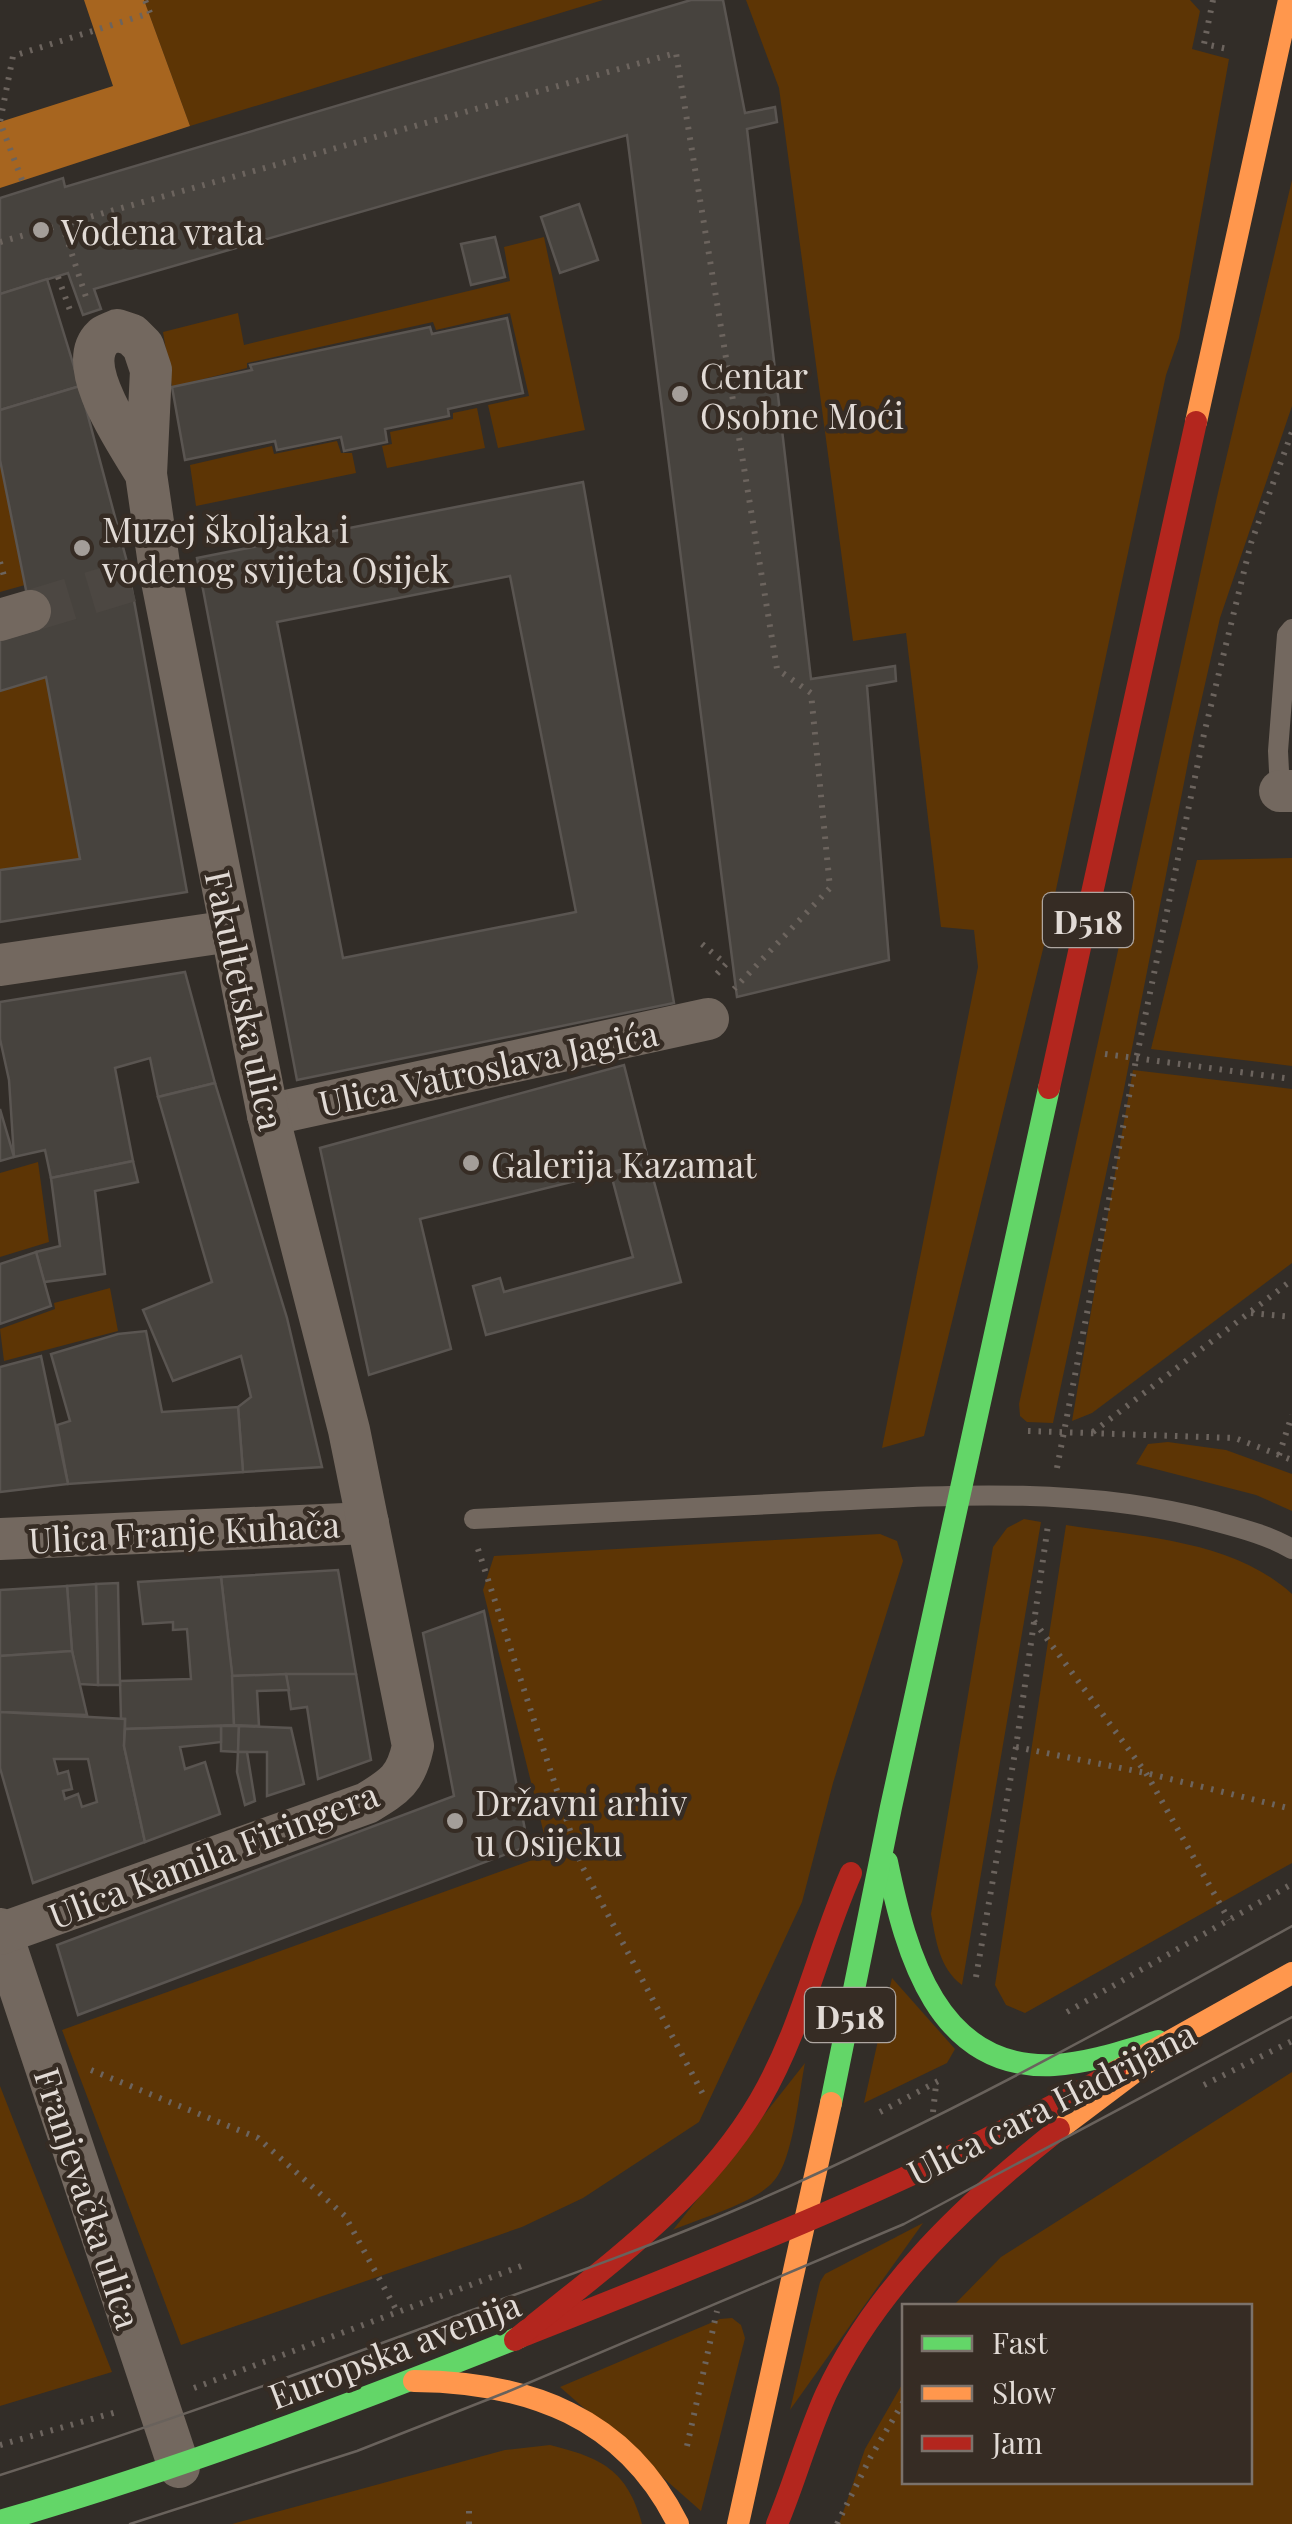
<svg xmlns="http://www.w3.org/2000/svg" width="1292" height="2524" font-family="'Playfair Display',serif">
<rect width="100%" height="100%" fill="#322d28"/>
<g fill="#5d3505">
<polygon points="144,0 603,0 190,126"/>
<polygon points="746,0 1190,0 1200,11 1192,49 1229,59 1179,338 1166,375 1045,941 924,1436 882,1448 978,967 974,930 941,927 906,633 853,641 779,88"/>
<polygon points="1292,180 1292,406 1220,618 1193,737 1123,1094 1053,1423 1027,1422 1020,1416 1019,1404 1217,497"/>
<polygon points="544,237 585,430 498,448 488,405 529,396 510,313 436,330 433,322 247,363 247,368 172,387 163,332 238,313 244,345 510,281 504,247"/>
<polygon points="477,408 485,448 387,468 382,446 392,444 390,432 453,419 453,413"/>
<polygon points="337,441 341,453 352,453 356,473 196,506 190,465 272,446 274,454"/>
<polygon points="0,460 25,585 0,592"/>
<polygon points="46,677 80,859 0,870 0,691"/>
<polygon points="1292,858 1292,1066 1151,1049 1197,860"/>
<polygon points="1133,1070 1292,1089 1292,1263 1092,1413 1072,1421"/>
<polygon points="38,1162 49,1242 0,1257 0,1173"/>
<polygon points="110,1288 118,1331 4,1361 0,1329 55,1309 54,1303"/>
<polygon points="1168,1442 1226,1450 1292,1474 1292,1511 1256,1495 1136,1464 1148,1444"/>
<path d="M1024 1519 1041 1522 962 1985C939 1968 936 1940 931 1914L993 1547 1007 1528Z"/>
<path d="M1066 1525C1141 1537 1233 1540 1292 1594V1863L1025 2013 1006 2005 995 1985Z"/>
<polygon points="880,1534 897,1541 903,1561 833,1783 802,1902 699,2122 583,2198 522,2227 181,2345 62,2030 549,1854 483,1590 494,1556"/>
<polygon points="892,1978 955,2049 947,2063 864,2103"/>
<path d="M805 2063C799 2092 793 2164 772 2183 752 2204 700 2218 673 2230Z"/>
<polygon points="1292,2072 1292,2524 839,2524 865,2449 904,2381 904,2482 1250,2482 1250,2306 953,2306 1001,2257"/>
<polygon points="0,2086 112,2372 0,2406"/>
<polygon points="923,2223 790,2410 820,2282 825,2274"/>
<polygon points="732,2318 741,2325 745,2338 701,2511 560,2387 720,2319"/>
<path d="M550 2445C602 2458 627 2470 642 2524H232L505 2450Z"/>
</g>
<polygon fill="#a7651f" points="84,0 144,0 190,126 0,188 0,122 113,86"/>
<g fill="#47433e" stroke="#5a5551" stroke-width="2.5" fill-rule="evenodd">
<polygon points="691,0 723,0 745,113 775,107 777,122 747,129 811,679 895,666 896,681 867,686 889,960 737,997 627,135 94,289 101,309 83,315 68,273 0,294 0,198 63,178 65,187"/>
<polygon points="579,204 598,260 560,273 541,217"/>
<polygon points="495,237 505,277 471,285 461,244"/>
<polygon points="47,279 80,386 0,410 0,294"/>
<polygon points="507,318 523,393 448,409 449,416 385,429 387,442 344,451 341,437 277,450 275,441 185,460 172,387 252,370 250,365 430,327 432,334"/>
<polygon points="80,386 127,562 187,892 0,922 0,870 80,859 46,677 0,691 0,640 34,630 0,460 0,410"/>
<path d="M583 482 674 1003 297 1080 197 558ZM510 576 576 912 343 958 277 622Z"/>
<polygon points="185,972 215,1083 158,1097 150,1058 115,1068 133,1161 51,1178 45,1150 14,1157 9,1080 0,1039 0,1002"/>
<polygon points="624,1065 649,1163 420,1219 451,1349 369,1375 320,1148"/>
<polygon points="215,1083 287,1318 322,1467 243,1472 238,1407 251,1397 241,1356 173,1381 143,1310 212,1282 158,1097"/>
<polygon points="0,1109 14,1157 0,1161"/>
<polygon points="133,1161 138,1182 95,1191 105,1274 44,1282 36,1252 60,1246 51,1178"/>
<polygon points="649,1163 681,1282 486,1335 473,1286 500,1278 504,1292 633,1257 611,1174"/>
<polygon points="36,1252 51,1306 0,1324 0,1264"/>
<polygon points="146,1331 162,1412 238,1407 243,1472 68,1484 57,1425 70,1421 51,1354 118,1334"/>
<polygon points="41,1356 68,1484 0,1492 0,1367"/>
<polygon points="338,1570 356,1674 232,1676 221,1577"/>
<polygon points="221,1577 233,1681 234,1725 125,1729 125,1719 121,1719 120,1681 191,1679 187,1629 173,1630 173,1622 143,1624 138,1582"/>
<polygon points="118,1583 120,1685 98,1685 96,1584"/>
<polygon points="96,1584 98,1685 79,1684 72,1651 67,1586"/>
<polygon points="67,1586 72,1651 0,1656 0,1590"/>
<polygon points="484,1611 528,1846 78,2015 57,1945 454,1796 423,1633"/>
<polygon points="72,1651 87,1715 0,1712 0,1656"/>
<polygon points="286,1674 356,1674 371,1760 318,1779 307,1707 291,1709"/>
<polygon points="286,1674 289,1690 257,1691 259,1726 234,1725 232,1676"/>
<path d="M0 1712 125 1719 124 1746 145 1842 33 1883 0 1768ZM54 1759H88L97 1802 82 1807 78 1794 65 1799 63 1791 72 1789 68 1771 58 1774Z"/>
<polygon points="221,1726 239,1726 238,1752 221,1751"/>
<polygon points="221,1726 221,1742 180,1747 185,1769 205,1762 220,1814 145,1842 124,1746 125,1729"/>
<polygon points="239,1726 291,1728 304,1784 267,1796 267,1752 238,1752"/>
<polygon points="238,1752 247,1752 255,1801 245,1805 237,1772"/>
</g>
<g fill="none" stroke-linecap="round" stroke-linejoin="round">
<polyline stroke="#4c4742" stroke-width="42" stroke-dasharray="42 21" stroke-linecap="butt" points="30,611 130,581"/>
<g stroke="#6c645e" stroke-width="6" stroke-dasharray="2.5 8" stroke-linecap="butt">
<polyline points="1213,0 1204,44 1228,49"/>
<polyline points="22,180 0,122 13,56 150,13 145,0"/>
<polyline points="62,224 86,297"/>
<polyline points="0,242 676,53 777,669 811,693 830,888 734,989"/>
<polyline points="58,277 71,313"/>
<polyline points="0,562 4,576"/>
<polyline points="702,944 726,964 713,978"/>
<polyline points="1105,1054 1292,1079"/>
<polyline points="1251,1313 1292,1317"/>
<polyline points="1028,1431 1235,1438 1292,1460"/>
<polyline points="1093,1432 1292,1280"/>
<polyline points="1279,1455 1292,1415"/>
<polyline points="1057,1468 1136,1060 1204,734 1251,543 1292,432"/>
<polyline points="478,1549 581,1864 705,2098"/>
<polyline points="1034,1621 1146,1773 1229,1920"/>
<polyline points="1016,1747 1146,1773 1292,1809"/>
<polyline points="976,1977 1016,1747 1048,1525"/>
<polyline points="1067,2012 1292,1884"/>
<polyline points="91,2070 258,2138 345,2216 398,2313"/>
<polyline points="1204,2085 1292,2041"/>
<polyline points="880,2112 944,2078"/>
<polyline points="933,2112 936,2085"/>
<polyline points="194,2388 524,2265"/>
<polyline points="0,2445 120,2411"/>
<polyline points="687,2446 717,2311"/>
<polyline points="469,2511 469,2524"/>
<polyline points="837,2524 870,2458 904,2401"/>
</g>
<g stroke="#73685f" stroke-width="20">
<polyline points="1280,791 1278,751 1287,635 1292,629"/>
<path d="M474 1519C580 1514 686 1508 792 1503 932 1496 1076 1484 1214 1521 1240 1528 1268 1535 1292 1549"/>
</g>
<g stroke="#73685f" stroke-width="42">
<polyline points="0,620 30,611"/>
<polyline points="1280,791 1292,791"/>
<polyline points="0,965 231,931"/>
<polyline points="268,1115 708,1019"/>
<polyline points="0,1539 368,1523"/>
<polyline points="0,1929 179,2467"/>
<path d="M0 1934 367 1803C395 1786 406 1779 413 1746L349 1430 268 1115 160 571 146 474 151 370 143 346 132 335 117 330C112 333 106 334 103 337 72 366 130 446 146 474"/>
</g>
<g stroke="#63d668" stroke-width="22">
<path d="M887 1862C906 1953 937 2071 1054 2065 1089 2063 1124 2051 1158 2041"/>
<polyline points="831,2103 891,1807 1049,1088"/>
<path d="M0 2521C177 2470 349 2405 520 2337"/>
</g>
<g stroke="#ff974d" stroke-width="22">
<polyline points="1196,422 1289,0"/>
<polyline points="1115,2072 1292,1973"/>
<polyline points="1059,2129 1185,2034"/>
<path d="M414 2381C528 2382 625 2417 678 2524"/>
<polyline points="738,2524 831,2103"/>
</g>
<g stroke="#b3261e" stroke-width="22">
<polyline points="1049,1088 1196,422"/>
<path d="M520 2337C723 2257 925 2178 1115 2072"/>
<path d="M515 2340C603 2268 702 2200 760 2100 802 2028 818 1948 851 1873"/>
<path d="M777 2524C795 2481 807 2436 826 2394 876 2287 968 2201 1059 2129"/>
</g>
<g stroke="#69625c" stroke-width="2.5">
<path d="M0 2475C152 2427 301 2373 450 2318 547 2283 645 2249 740 2208 930 2126 1111 2026 1292 1926"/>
<polyline points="130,2524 357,2451 507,2392 904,2224 1292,2017"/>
</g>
</g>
<g fill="#a49e99" stroke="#362c24" stroke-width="4">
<circle cx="41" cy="230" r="10"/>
<circle cx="680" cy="394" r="10"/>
<circle cx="82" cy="548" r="10"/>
<circle cx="471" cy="1163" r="10"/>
<circle cx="455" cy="1821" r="10"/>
</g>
<g text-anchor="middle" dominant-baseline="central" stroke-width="9" stroke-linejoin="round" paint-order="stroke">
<g fill="#362c24" stroke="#aea6a1" stroke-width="2.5">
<rect x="1043" y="893" width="90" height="54" rx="8"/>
<rect x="805" y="1988" width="90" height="54" rx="8"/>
</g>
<g font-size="32" font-weight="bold" fill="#e2dbd6">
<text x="1088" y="920">D518</text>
<text x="850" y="2015">D518</text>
</g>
<g font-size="35" fill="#e2dbd6" stroke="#362c24" text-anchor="start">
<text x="61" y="230">Vodena vrata</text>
<text x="700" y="374">Centar<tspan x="700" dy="40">Osobne Moći</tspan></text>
<text x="102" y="528">Muzej školjaka i<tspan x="102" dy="40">vodenog svijeta Osijek</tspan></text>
<text x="491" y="1163">Galerija Kazamat</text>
<text x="475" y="1801">Državni arhiv<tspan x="475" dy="40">u Osijeku</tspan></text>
</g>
<g font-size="35" fill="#e2dbd6" stroke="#362c24">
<text transform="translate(246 1000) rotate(78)">Fakultetska ulica</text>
<text transform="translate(488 1067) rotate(-12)">Ulica Vatroslava Jagića</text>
<text transform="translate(184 1531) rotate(-3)">Ulica Franje Kuhača</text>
<text transform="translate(213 1854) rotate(-21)">Ulica Kamila Firingera</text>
<text transform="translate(1051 2102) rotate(-27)">Ulica cara Hadrijana</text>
<text transform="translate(89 2198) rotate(72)">Franjevačka ulica</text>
<text transform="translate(394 2349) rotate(-21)">Europska avenija</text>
</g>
</g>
<rect x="902" y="2304" width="350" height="180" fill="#362c24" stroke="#7b726b" stroke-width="2.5"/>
<rect x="922" y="2336" width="50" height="15" fill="#63d668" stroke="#7b726b" stroke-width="2.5"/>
<text x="992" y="2354" font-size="30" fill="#e2dbd6">Fast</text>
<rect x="922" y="2386" width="50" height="15" fill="#ff974d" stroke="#7b726b" stroke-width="2.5"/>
<text x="992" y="2404" font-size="30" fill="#e2dbd6">Slow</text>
<rect x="922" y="2436" width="50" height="15" fill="#b3261e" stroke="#7b726b" stroke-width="2.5"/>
<text x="992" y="2454" font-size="30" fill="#e2dbd6">Jam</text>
</svg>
